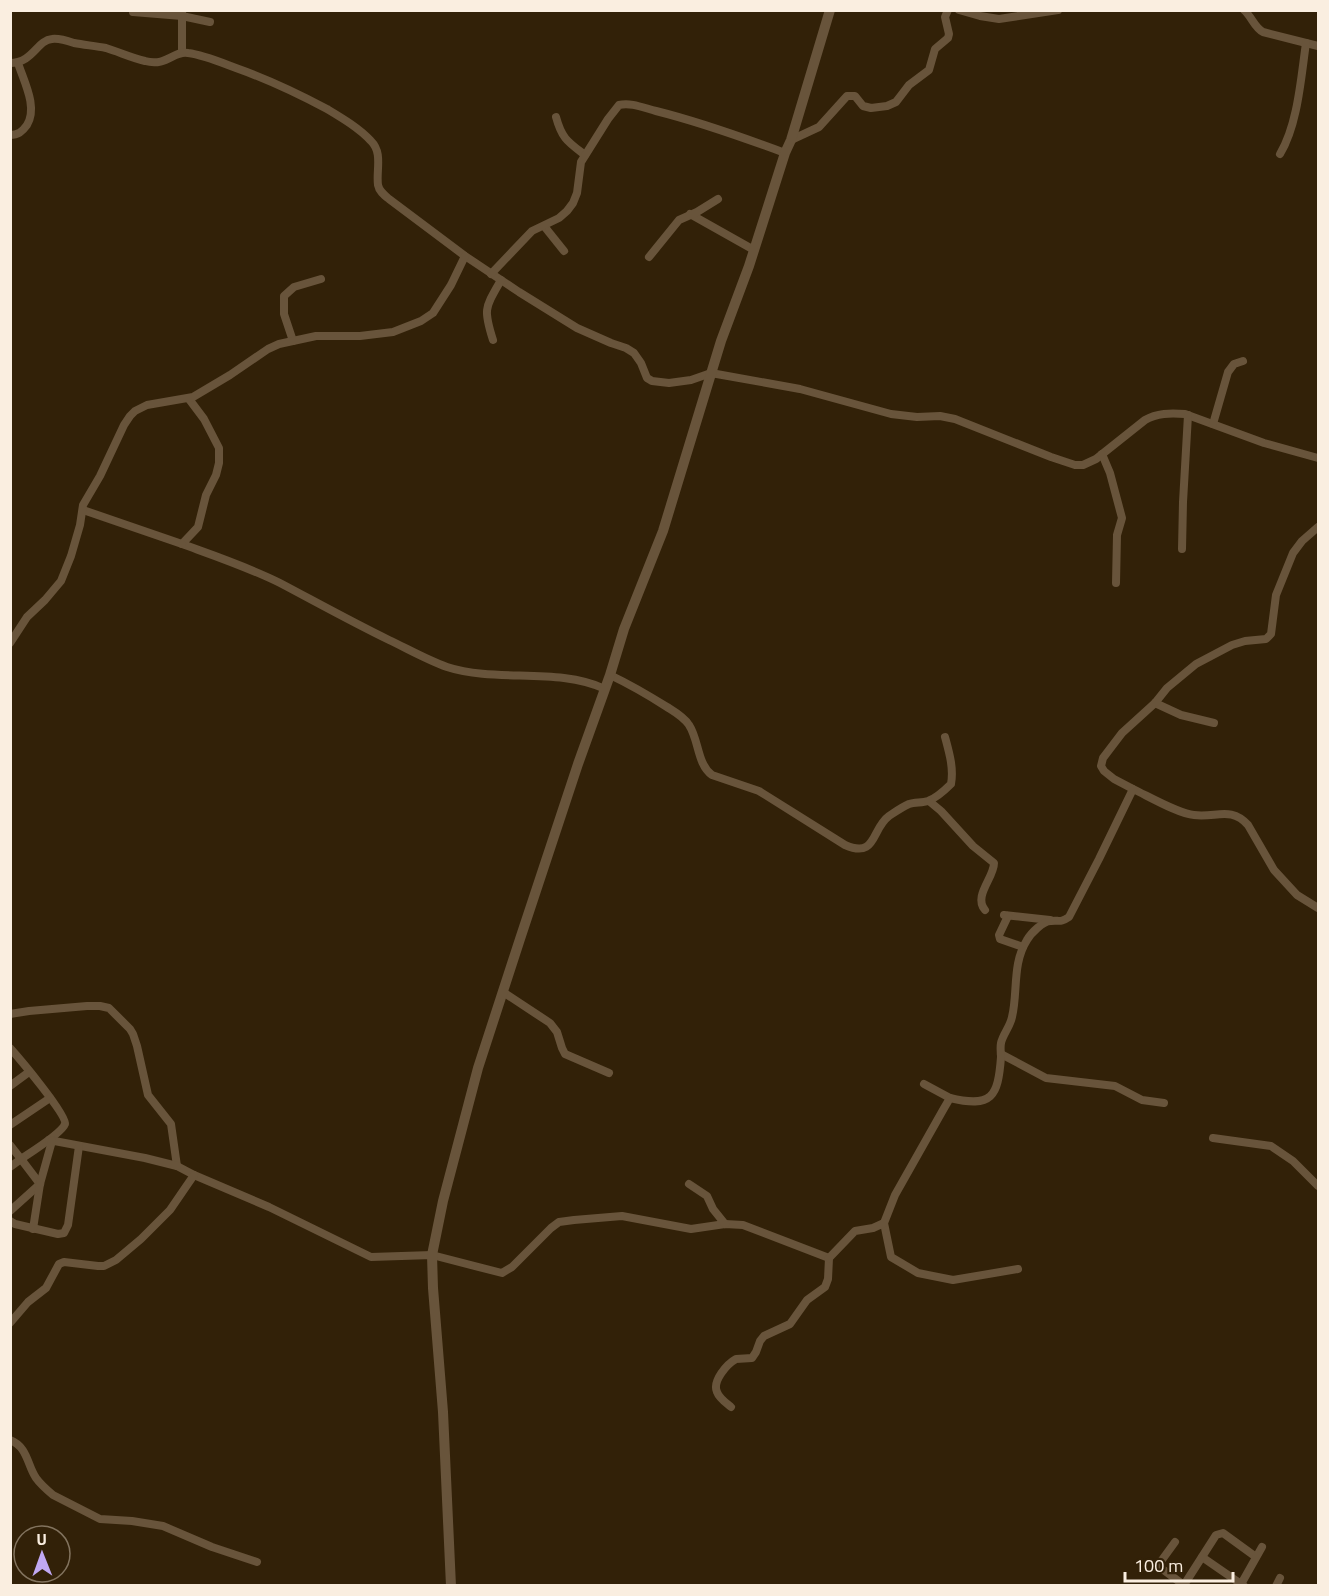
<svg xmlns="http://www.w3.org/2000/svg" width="1329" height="1596" font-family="'Titillium Web',sans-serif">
<rect width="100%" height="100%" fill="#322108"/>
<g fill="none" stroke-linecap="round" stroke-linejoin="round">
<g stroke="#68543b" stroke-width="8">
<polyline points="959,10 980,16 999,19 1058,10"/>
<path d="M1244 10C1252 17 1254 27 1263 32L1318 46"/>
<polyline points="133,12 182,16 210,22"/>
<polyline points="182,52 182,11"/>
<path d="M10 63C33 63 37 40 52 39 59 38 68 41 74 43 85 45 96 46 106 48 119 52 132 58 145 61 167 67 174 50 188 53 204 55 220 62 236 68 267 79 297 93 327 109 342 118 359 128 371 141 383 153 376 170 378 185 379 191 384 195 389 199L465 256 519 292 577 328 611 343 626 348 634 353 641 363 647 378 652 381 669 383 691 380 711 373 800 389 891 414 917 417 940 416 955 419 1051 457 1075 465H1083L1096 459 1145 420C1157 413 1170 413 1185 414L1264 443 1318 458"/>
<path d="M556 117C562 139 568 142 585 155"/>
<path d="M10 135C18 135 22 132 27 125 38 107 24 82 18 63"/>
<polyline points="791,140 819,127 847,96 855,96 863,106 871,108 887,106 896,102 909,85 929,70 935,49 948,38 949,34 945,17 948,10"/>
<path d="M1280 154C1298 124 1301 77 1306 43"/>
<polyline points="690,214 754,250"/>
<polyline points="544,226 564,251"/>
<polyline points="649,257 679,220 697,212 718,199"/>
<path d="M491 274 532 231 559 218 567 211 573 203 577 193 581 162 608 119 619 105C631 102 644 108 656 111 700 122 742 137 785 153"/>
<path d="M493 340C483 309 485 308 501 280"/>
<polyline points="293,341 284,314 284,296 294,287 321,279"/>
<path d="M189 399 204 419 219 448V463L216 475 206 495 198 527 182 544C215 556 248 567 280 583 316 602 352 622 389 640 408 649 427 660 447 667 496 683 558 667 605 689"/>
<polyline points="1213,424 1228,372 1234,364 1243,361"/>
<polyline points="1102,454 1110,473 1122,518 1117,535 1116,583"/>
<polyline points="83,510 182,544"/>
<polyline points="1182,549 1183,502 1188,415"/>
<polyline points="10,643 27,617 45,600 61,581 71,556 80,525 83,505 100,476 124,425 130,416 135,411 147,405 193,397 230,375 268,349 279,344 316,336 360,336 393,332 421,321 433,313 451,285 465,256"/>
<path d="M610 675C631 685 648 695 667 707 675 712 684 717 689 725 699 740 697 764 712 775L759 791 845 845C877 859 871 829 889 816 895 812 902 807 909 804 915 802 922 803 928 801 936 798 945 790 951 784 954 768 949 752 945 737"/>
<polyline points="1155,703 1181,715 1214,723"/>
<path d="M1133 789C1148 796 1179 814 1194 815 1216 818 1231 806 1248 825L1274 870 1297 895 1318 908"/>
<path d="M929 801 941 811 973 846 994 863C994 878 973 896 985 910"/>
<polyline points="1004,915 1050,920"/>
<polyline points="1008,916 999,935 1000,939 1023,947"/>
<polyline points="503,992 550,1023 557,1032 562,1048 565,1054 609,1073"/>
<path d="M10 1014 29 1011 87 1006H100L109 1008 130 1029 133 1034 137 1046 148 1095 171 1124 177 1166 194 1175 269 1207 371 1257 432 1255 502 1273 512 1267 551 1228 559 1222 574 1220 622 1216 691 1229 725 1224 743 1225 829 1258 828 1279 825 1287 807 1300 790 1324 764 1336 760 1341 756 1352 752 1358 736 1359C727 1364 712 1381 717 1392 719 1398 726 1403 731 1407"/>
<path d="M10 1048C19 1058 67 1115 65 1124 62 1133 30 1153 21 1159L40 1184"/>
<polyline points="1001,1054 1046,1078 1115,1086 1142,1100 1164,1103"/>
<polyline points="924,1084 950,1098"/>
<polyline points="10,1086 29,1072"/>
<polyline points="10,1125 50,1098"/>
<polyline points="1213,1138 1271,1146 1293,1161 1318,1186"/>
<polyline points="49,1140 145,1158 177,1166"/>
<polyline points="10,1145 21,1159 10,1167"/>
<polyline points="689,1184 707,1196 713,1209 725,1224"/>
<polyline points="10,1211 40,1184"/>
<polyline points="10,1221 15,1224 58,1234 64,1233 68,1225 79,1146"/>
<polyline points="884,1223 891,1257 918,1273 953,1280 1018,1269"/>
<polyline points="33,1229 40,1184 52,1141"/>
<path d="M829 1258 855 1231 873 1228 884 1223 895 1195 943 1110 950 1098C992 1108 998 1097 1001 1057 1001 1053 1000 1048 1001 1043 1003 1034 1010 1027 1012 1017 1018 993 1012 963 1027 940 1031 933 1043 921 1051 921 1060 920 1060 923 1069 917L1099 859 1133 789 1114 779 1104 771 1101 766 1103 758 1122 733 1155 703 1167 688 1196 664 1232 645 1245 641 1266 639 1271 634 1276 595 1293 553 1302 541 1318 527"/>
<polyline points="10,1323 28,1302 46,1288 59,1264 64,1262 98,1266 104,1266 116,1260 141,1239 170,1210 194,1175"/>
<path d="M10 1440C28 1447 27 1465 36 1478 41 1485 47 1490 53 1495L100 1519 132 1521 163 1526 212 1547 257 1562"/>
<polyline points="1175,1542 1159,1564 1161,1568 1185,1586"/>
<polyline points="1202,1557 1244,1586"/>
<polyline points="1184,1585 1216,1535 1223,1533 1256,1557"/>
<polyline points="1240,1586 1262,1547"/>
<polyline points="1276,1586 1280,1578"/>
</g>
<polyline stroke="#68543b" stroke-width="10" points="451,1586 443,1412 433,1288 432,1255 443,1201 478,1068 520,939 578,764 610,675 624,629 663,531 721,341 749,266 785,153 791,140 830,10"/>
</g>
<rect width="1329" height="1596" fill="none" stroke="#faeee0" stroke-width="24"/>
<g transform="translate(42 1554) rotate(359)"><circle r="28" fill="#322108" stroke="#82735e" stroke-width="1.5"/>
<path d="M0-4.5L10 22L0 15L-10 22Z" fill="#c0a8f3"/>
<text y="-9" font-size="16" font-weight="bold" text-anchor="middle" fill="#faeee0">U</text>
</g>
<path d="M1125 1572v9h108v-9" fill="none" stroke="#faeee0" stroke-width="3"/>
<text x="1134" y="1572" font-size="18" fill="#faeee0" stroke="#322108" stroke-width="4.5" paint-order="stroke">100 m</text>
</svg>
